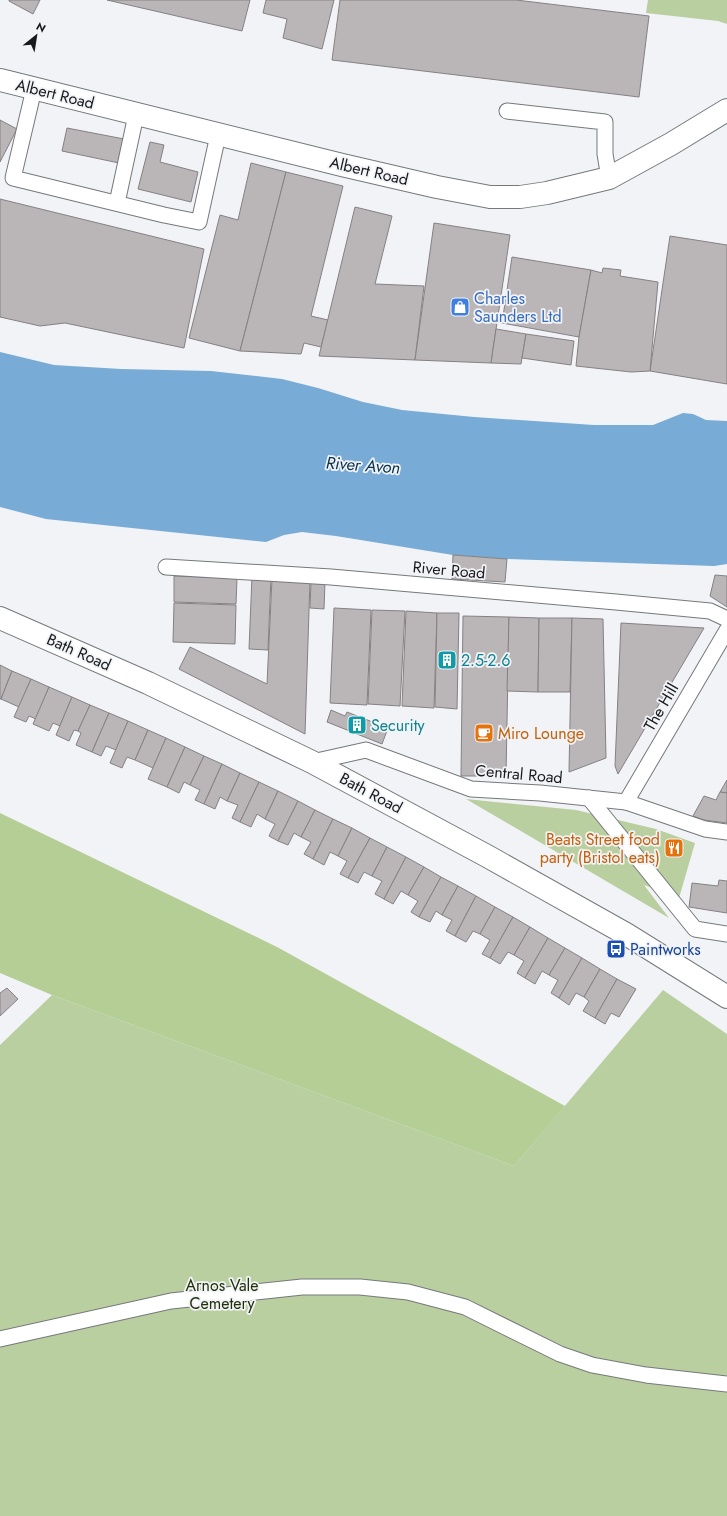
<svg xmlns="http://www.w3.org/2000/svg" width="727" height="1516" font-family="Jost,sans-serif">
<rect width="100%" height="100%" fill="#f1f3f7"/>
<g fill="#b9cfa0">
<polygon points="648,0 727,0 727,24 718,21 646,13"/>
<polygon points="466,799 576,810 656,829 695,843 679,898 644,885 669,918"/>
<polygon points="663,990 727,1034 727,1516 0,1516 0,1045 52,995 514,1166"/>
</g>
<polygon fill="#b4ce95" points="0,813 277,947 565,1106 514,1166 52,995 0,973"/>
<polygon fill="#78abd5" points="0,352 54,365 121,369 211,371 282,379 318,388 363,402 402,410 474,417 594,425 653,425 683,413 693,414 706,420 727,421 727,564 714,566 507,559 453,555 336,536 302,532 284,535 266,542 46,519 0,507"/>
<g fill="#bab6b8" stroke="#858183">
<polygon points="9,0 40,0 33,14 9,1"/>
<polygon points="107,0 250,0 242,31"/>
<polygon points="266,0 334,0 322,49 283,38 287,19 263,13"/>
<polygon points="340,0 516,0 649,16 639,97 332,60"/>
<polygon points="0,120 17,129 0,162"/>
<polygon points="67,128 124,139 119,163 62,151"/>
<polygon points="150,142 164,145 160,162 198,172 191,202 138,189"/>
<polygon points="251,163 286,172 240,351 189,338 220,215 238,220"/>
<polygon points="286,172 343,186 311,316 328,320 321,347 304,343 301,354 240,351"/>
<polygon points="0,199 204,249 184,348 65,323 40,326 0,317"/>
<polygon points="355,207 392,216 375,284 424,286 415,360 319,356"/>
<polygon points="434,223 510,235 491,363 415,360"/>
<polygon points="670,236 727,245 727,384 650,371"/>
<polygon points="512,257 591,270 579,337 502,323"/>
<polygon points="603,268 621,270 620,276 658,282 650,371 631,372 576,366 579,337 591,270 602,273"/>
<polygon points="496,329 526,334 521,364 491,363"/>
<polygon points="526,334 574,341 571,365 522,358"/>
<polygon points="453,555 507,559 505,582 452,579"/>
<polygon points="715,575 727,576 727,607 710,596"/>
<polygon points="174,576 237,578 236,604 174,602"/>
<polygon points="252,576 271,576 268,650 249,649"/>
<polygon points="272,579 310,580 305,734 179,669 190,647 267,684"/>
<polygon points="311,582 325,582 324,609 310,608"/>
<polygon points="174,603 236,605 235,644 173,642"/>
<polygon points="334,608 371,610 367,705 330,703"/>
<polygon points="372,610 405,611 400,706 368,704"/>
<polygon points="406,611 437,613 434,708 402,706"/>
<polygon points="437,613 459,613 457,709 435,707"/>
<polygon points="463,616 509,617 506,776 461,776"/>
<polygon points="509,617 539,618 538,692 507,691"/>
<polygon points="539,618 572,618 570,692 538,692"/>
<polygon points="572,618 603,619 606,758 569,772"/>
<polygon points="621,623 704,628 618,774 615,766"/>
<polygon points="0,665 12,671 1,699 0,699"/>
<polygon points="12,671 31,679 19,707 1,699"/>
<polygon points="31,679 49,687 36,719 29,716 26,722 14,717"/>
<polygon points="49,687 72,697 60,726 53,723 49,731 33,724"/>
<polygon points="72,697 90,705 78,731 74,730 69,741 56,735"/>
<polygon points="90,705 109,713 92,752 76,745 81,733 78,731"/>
<polygon points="331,710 345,716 347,712 388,728 382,744 327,722"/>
<polygon points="109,713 128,721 116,750 106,746 101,756 92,752"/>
<polygon points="128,721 148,730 135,760 127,757 122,768 110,763"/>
<polygon points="148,730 166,738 153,768 135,760"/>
<polygon points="166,738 185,747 167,787 148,779"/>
<polygon points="185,747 204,756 190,785 184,782 179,793 167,787"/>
<polygon points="204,756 222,764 204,804 195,800 200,790 190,785"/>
<polygon points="222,764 240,773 227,801 220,797 215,809 204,804"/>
<polygon points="240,773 259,782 240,822 232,818 238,805 227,801"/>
<polygon points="727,780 727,793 720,792"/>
<polygon points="259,782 278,791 265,819 257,814 251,827 240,822"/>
<polygon points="278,791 298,801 278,841 269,836 275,824 265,819"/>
<polygon points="720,792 727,793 727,823 704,820 693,816 704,796 716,800"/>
<polygon points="298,801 315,810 301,837 294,833 288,845 278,841"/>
<polygon points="315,810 333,819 313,859 304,854 311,842 301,837"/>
<polygon points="333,819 352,828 338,856 330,852 324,865 313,859"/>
<polygon points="352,828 370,838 348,878 340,874 347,861 338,856"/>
<polygon points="370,838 387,847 372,876 364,872 358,883 348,878"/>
<polygon points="387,847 406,857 384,899 375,894 382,881 372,876"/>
<polygon points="406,857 424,867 408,895 401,891 393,904 384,899"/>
<polygon points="424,867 441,877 419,917 411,912 418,901 408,895"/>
<polygon points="441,877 458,886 442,915 436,911 430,922 419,917"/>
<polygon points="719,880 727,881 727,913 689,907 692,883 718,886"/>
<polygon points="458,886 476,896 455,936 446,931 452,920 442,915"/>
<polygon points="476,896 495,907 480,934 473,931 466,942 455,936"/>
<polygon points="495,907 513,917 490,958 482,954 490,940 480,934"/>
<polygon points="513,917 530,927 514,955 508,952 500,964 490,958"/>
<polygon points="530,927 548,938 525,978 517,973 524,961 514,955"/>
<polygon points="548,938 565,948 549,975 542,971 535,984 525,978"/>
<polygon points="565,948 582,958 559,998 551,993 558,980 549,975"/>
<polygon points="582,958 600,969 584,997 576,993 569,1005 559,998"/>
<polygon points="600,969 617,979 595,1018 583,1011 589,1001 584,997"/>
<polygon points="617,979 636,989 619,1017 611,1013 605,1024 595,1018"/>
<polygon points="7,988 18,999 0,1016 0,993"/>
</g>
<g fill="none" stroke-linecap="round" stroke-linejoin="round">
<defs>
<g id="service">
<polyline points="34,89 13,178 164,215 199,222 218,135"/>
<polyline points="507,111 605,122 605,154 609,178"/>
<polyline points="117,203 136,115"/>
<polyline points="166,567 331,577 616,602 710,611 727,619"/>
<polyline points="312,762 366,750 471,789 540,793 626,802 705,829 727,832"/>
<polyline points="589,798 695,929 727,934"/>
<polyline points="626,802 727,630"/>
<polyline points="0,1339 171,1301 302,1287 360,1287 408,1292 465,1307 560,1354 592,1365 646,1375 727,1384"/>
</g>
<polyline id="tertiary" points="0,80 342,165 437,187 490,197 520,197 547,193 609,178 671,144 727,110"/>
<polyline id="trunk" points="0,618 148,683 312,762 487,856 626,934 727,997"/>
</defs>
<use href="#service" stroke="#76787b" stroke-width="17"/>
<use href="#tertiary" stroke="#76787b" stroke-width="24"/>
<use href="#trunk" stroke="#76787b" stroke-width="24"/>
<use href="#service" stroke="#fff" stroke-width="15"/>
<use href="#tertiary" stroke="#fff" stroke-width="22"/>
<use href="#trunk" stroke="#fff" stroke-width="22"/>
</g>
<defs>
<symbol id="shop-square" viewBox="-11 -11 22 22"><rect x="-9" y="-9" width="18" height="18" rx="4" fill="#3f7fe0" stroke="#f1f3f7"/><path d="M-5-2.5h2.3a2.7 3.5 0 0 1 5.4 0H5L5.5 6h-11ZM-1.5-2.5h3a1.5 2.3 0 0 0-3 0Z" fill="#fff"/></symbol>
<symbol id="building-square" viewBox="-11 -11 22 22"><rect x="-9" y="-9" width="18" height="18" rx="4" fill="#0f9aa8" stroke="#f1f3f7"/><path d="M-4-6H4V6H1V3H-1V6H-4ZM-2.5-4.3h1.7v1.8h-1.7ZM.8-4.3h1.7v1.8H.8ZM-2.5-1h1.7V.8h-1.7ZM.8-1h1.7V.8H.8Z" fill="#fff"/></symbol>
<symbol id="cafe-square" viewBox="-11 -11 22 22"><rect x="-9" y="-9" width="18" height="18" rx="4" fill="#e8710a" stroke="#f1f3f7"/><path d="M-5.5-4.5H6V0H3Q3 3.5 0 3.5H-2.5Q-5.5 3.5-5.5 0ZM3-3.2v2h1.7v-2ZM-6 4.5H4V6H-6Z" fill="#fff"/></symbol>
<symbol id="restaurant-square" viewBox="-11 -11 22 22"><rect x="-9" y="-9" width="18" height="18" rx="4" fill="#e8710a" stroke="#f1f3f7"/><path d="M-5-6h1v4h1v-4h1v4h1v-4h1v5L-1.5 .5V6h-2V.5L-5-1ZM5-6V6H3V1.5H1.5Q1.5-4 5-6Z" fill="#fff"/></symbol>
<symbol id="bus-square" viewBox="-11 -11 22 22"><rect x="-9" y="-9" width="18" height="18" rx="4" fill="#1a4fb4" stroke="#f1f3f7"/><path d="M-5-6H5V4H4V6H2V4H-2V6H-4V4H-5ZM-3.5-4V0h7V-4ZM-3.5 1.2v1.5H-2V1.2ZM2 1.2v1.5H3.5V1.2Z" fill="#fff"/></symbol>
</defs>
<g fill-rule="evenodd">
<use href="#shop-square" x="449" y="296" width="22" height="22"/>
<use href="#building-square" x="436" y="649" width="22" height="22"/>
<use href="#building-square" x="346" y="714" width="22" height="22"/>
<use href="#cafe-square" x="473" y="722" width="22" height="22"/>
<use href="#restaurant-square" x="663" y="837" width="22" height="22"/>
<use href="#bus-square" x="605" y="938" width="22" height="22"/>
</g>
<g text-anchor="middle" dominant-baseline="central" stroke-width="3.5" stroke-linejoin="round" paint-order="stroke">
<g font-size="16" fill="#19191b" stroke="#f1f3f7">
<text transform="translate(55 94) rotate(14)">Albert Road</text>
<text transform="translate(369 171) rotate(13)">Albert Road</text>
<text transform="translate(449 570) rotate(5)">River Road</text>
<text transform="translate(79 652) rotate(24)">Bath Road</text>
<text transform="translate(661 707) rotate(-60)">The Hill</text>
<text transform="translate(519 774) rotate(5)">Central Road</text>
<text transform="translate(371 793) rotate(28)">Bath Road</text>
</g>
<g font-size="16" fill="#366cbe" stroke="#f1f3f7" text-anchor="start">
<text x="474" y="298">Charles<tspan x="474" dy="18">Saunders Ltd</tspan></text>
</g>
<g font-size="16" fill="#0d838f" stroke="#f1f3f7" text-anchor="start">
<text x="461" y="660">2.5-2.6</text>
<text x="371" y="725">Security</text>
</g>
<g font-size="16" fill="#c56008" stroke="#f1f3f7" text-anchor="start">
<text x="498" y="733">Miro Lounge</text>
<text x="660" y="839" text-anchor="end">Beats Street food<tspan x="660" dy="18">party (Bristol eats)</tspan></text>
</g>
<g font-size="16" fill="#164399" stroke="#f1f3f7" text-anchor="start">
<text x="630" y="949">Paintworks</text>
</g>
<g font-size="16" fill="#213107" stroke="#f1f3f7">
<text x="222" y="1285">Arnos Vale<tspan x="222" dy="18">Cemetery</tspan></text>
</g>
<g font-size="17" font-style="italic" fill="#07314d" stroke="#f1f3f7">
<text transform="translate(363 465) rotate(4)">River Avon</text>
</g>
</g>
<g transform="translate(36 36) rotate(30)" stroke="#f1f3f7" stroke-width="3" paint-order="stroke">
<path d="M0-3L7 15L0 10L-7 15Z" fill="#19191b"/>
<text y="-6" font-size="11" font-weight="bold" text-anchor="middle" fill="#19191b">N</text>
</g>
</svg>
